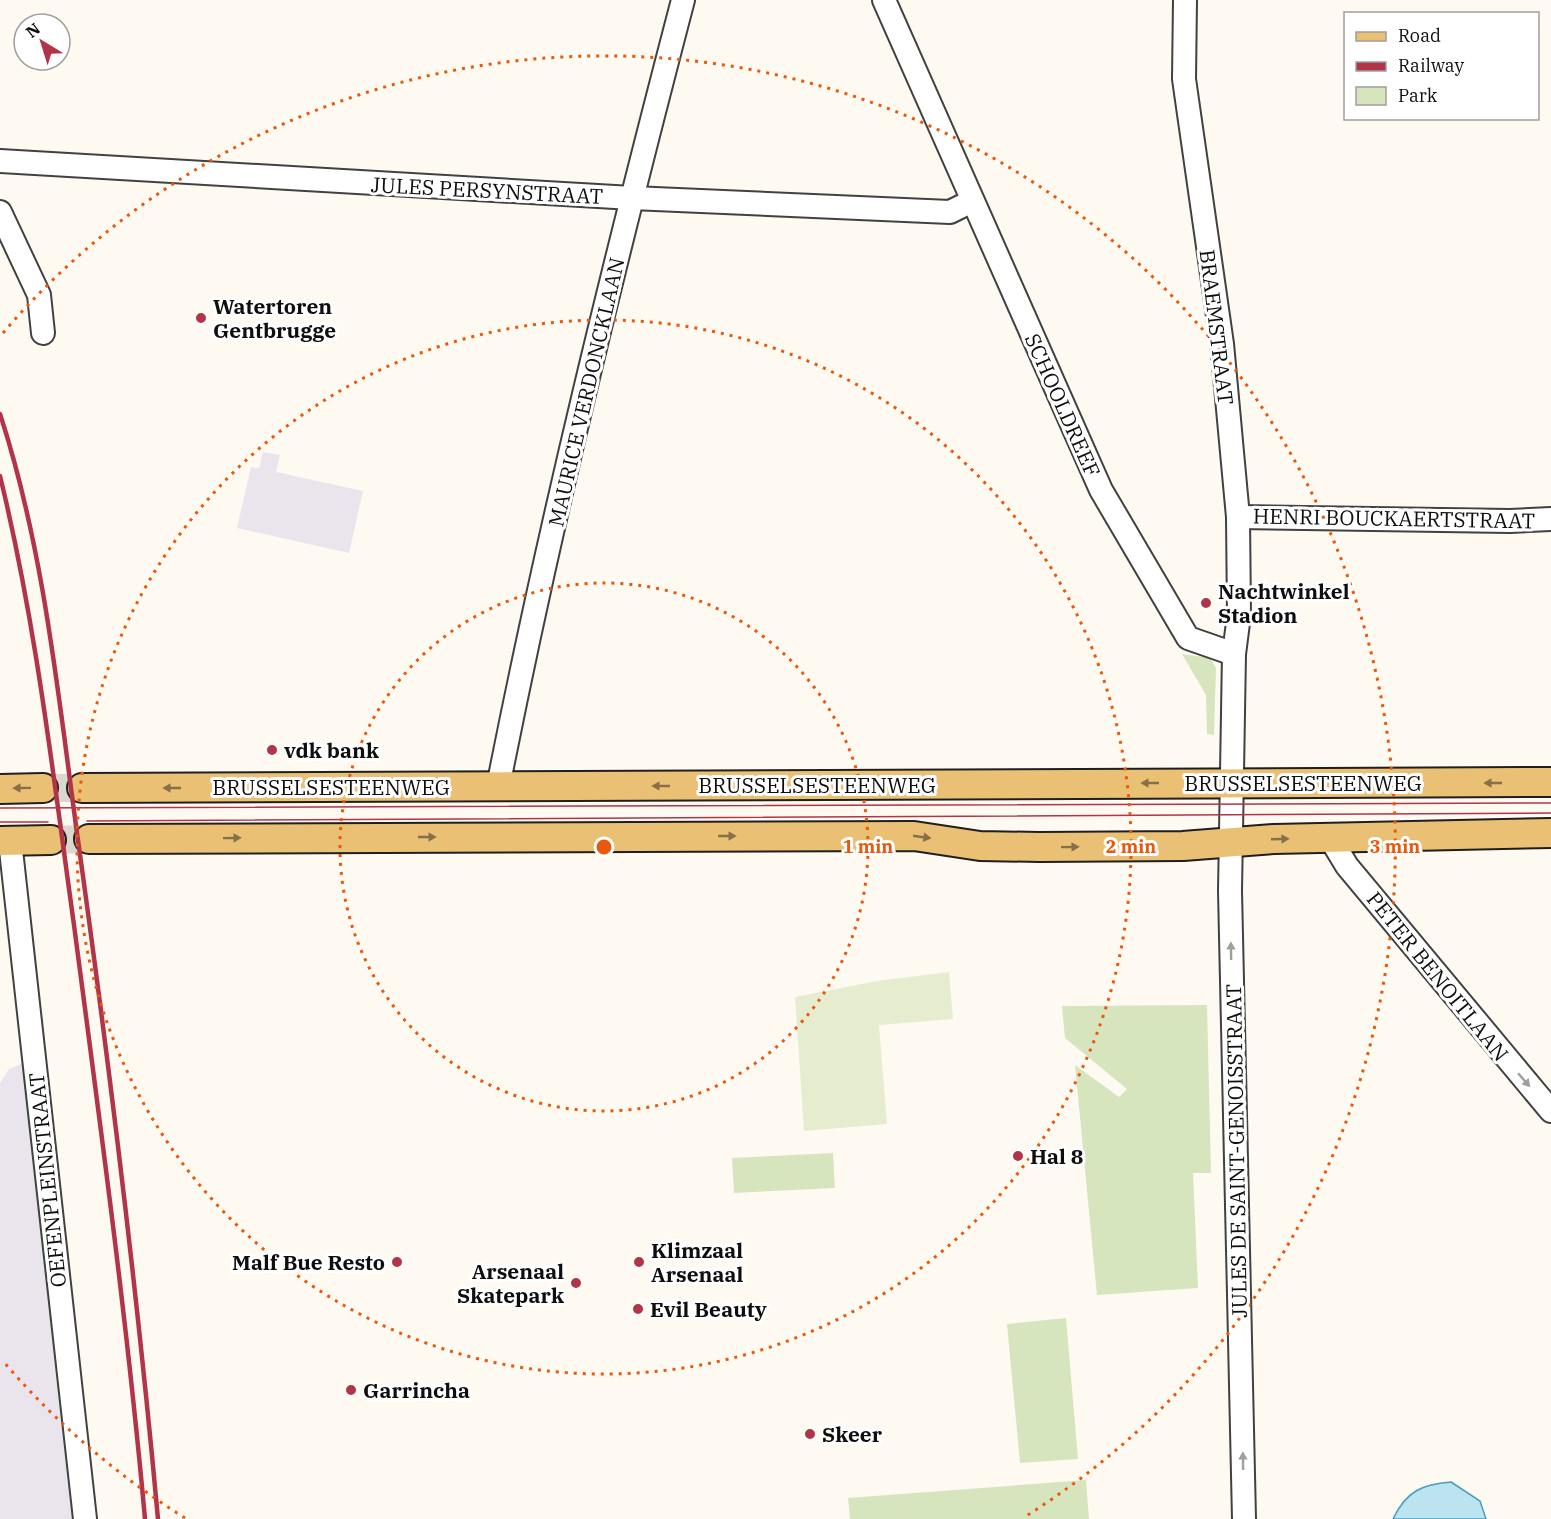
<svg xmlns="http://www.w3.org/2000/svg" width="1551" height="1519" font-family="'IBM Plex Serif',serif">
<rect width="100%" height="100%" fill="#fefaf1"/>
<g fill="#eae4ec">
<polygon points="263,452 280,455 276,472 363,491 349,553 237,528 251,467 259,468"/>
<polygon points="33,1059 85,1519 0,1519 0,1083 9,1069"/>
</g>
<g fill="#d7e5be">
<polygon points="1182,654 1210,658 1216,668 1214,735 1207,734 1206,695"/>
<polygon points="1207,1005 1211,1173 1193,1173 1198,1288 1097,1295 1075,1065 1119,1097 1127,1089 1065,1038 1062,1006"/>
<polygon points="833,1153 835,1188 734,1193 732,1158"/>
<polygon points="1066,1318 1078,1459 1020,1463 1007,1324"/>
<polygon points="1086,1480 1089,1519 850,1519 848,1498"/>
</g>
<polygon fill="#e6edcf" points="949,972 953,1019 879,1025 887,1124 804,1131 795,997 877,981"/>
<path fill="#bbe3f0" stroke="#499fc0" stroke-width="1.5" d="M1451 1482 1480 1501 1486 1519H1393C1406 1491 1423 1484 1451 1482Z"/>
<g fill="none" stroke-linecap="round" stroke-linejoin="round">
<g stroke="#dad7cf" stroke-width="28" stroke-dasharray="28 14" stroke-linecap="butt">
<polyline points="43,788 82,788"/>
<polyline points="51,840 89,839"/>
</g>
<defs>
<g id="minor">
<polyline points="884,0 1101,490 1188,638 1234,654"/>
<polyline points="1185,0 1184,79 1222,344 1238,517 1239,615 1234,654 1230,891 1244,1519"/>
<polyline points="0,161 632,198 950,212 972,201"/>
<polyline points="0,212 39,295 43,333"/>
<polyline points="1238,517 1510,521 1551,519"/>
<path d="M498 787C550 523 615 260 683 0"/>
<polyline points="1330,838 1347,866 1551,1111"/>
<polyline points="10,841 85,1519"/>
</g>
<g id="major">
<polyline points="82,788 1551,782"/>
<polyline points="0,789 43,788"/>
<polyline points="89,839 914,836 980,846 1039,847 1183,846 1274,839 1551,833"/>
<polyline points="0,841 51,840"/>
</g>
</defs>
<use href="#minor" stroke="#414141" stroke-width="26"/>
<use href="#major" stroke="#1f1f1f" stroke-width="32"/>
<use href="#minor" stroke="#fff" stroke-width="22"/>
<use href="#major" stroke="#eac075" stroke-width="28"/>
<g stroke="#b13449" stroke-width="1.5">
<polyline points="0,808 1551,803"/>
<polyline points="87,821 1551,813"/>
<polyline points="0,822 48,822"/>
</g>
<g stroke="#b13449" stroke-width="4.5">
<path d="M0 414C44 549 58 694 77 833 109 1062 137 1289 158 1519"/>
<path d="M0 476C36 623 53 775 74 925 100 1123 127 1320 145 1519"/>
</g>
</g>
<defs><path id="oneway-solid" d="M-6-.8H1V-3.2L6.5 0L1 3.2V.8H-6Z" transform="scale(1.5)"/></defs>
<g fill="#877047">
<use href="#oneway-solid" transform="translate(1150 783) rotate(180)"/>
<use href="#oneway-solid" transform="translate(1493 783) rotate(180)"/>
<use href="#oneway-solid" transform="translate(661 786) rotate(180)"/>
<use href="#oneway-solid" transform="translate(22 788) rotate(179)"/>
<use href="#oneway-solid" transform="translate(172 788) rotate(180)"/>
<use href="#oneway-solid" transform="translate(727 836)"/>
<use href="#oneway-solid" transform="translate(427 837)"/>
<use href="#oneway-solid" transform="translate(922 837) rotate(8)"/>
<use href="#oneway-solid" transform="translate(232 838) rotate(-1)"/>
<use href="#oneway-solid" transform="translate(1280 839) rotate(-2)"/>
<use href="#oneway-solid" transform="translate(1070 847) rotate(-1)"/>
</g>
<g fill="#9f9f9f">
<use href="#oneway-solid" transform="translate(1231 951) rotate(-91)"/>
<use href="#oneway-solid" transform="translate(1524 1080) rotate(49)"/>
<use href="#oneway-solid" transform="translate(1243 1461) rotate(-91)"/>
</g>
<g fill="none" stroke="#e8590c" stroke-width="3" stroke-dasharray="3 6">
<circle cx="604" cy="847" r="264"/>
<circle cx="604" cy="847" r="527"/>
<path d="M185 1518A791 791 0 0 1 3 1361M3 333A791 791 0 1 1 1023 1518"/>
</g>
<g fill="#b13449" stroke="#fff" stroke-width="2">
<circle cx="201" cy="318" r="6"/>
<circle cx="1206" cy="603" r="6"/>
<circle cx="272" cy="750" r="6"/>
<circle cx="1018" cy="1156" r="6"/>
<circle cx="397" cy="1262" r="6"/>
<circle cx="639" cy="1262" r="6"/>
<circle cx="576" cy="1283" r="6"/>
<circle cx="638" cy="1309" r="6"/>
<circle cx="351" cy="1390" r="6"/>
<circle cx="810" cy="1434" r="6"/>
</g>
<g text-anchor="middle" dominant-baseline="central" stroke-width="6" stroke-linejoin="round" paint-order="stroke">
<g font-size="21" fill="#0e0e0e" stroke="#fff">
<text transform="translate(487 190) rotate(3)">JULES PERSYNSTRAAT</text>
<text transform="translate(1217 327) rotate(83)">BRAEMSTRAAT</text>
<text transform="translate(586 392) rotate(-77)">MAURICE VERDONCKLAAN</text>
<text transform="translate(1063 405) rotate(66)">SCHOOLDREEF</text>
<text transform="translate(1394 518) rotate(1)">HENRI BOUCKAERTSTRAAT</text>
<text x="1303" y="783">BRUSSELSESTEENWEG</text>
<text x="817" y="785">BRUSSELSESTEENWEG</text>
<text x="331" y="787">BRUSSELSESTEENWEG</text>
<text transform="translate(1438 976) rotate(51)">PETER BENOITLAAN</text>
<text transform="translate(1236 1151) rotate(-91)">JULES DE SAINT-GENOISSTRAAT</text>
<text transform="translate(47 1180) rotate(-96)">OEFENPLEINSTRAAT</text>
</g>
<g font-size="21" font-weight="bold" fill="#0e0e0e" stroke="#fff" text-anchor="start">
<text x="213" y="306">Watertoren<tspan x="213" dy="24">Gentbrugge</tspan></text>
<text x="1218" y="591">Nachtwinkel<tspan x="1218" dy="24">Stadion</tspan></text>
<text x="284" y="750">vdk bank</text>
<text x="1030" y="1156">Hal 8</text>
<text x="651" y="1250">Klimzaal<tspan x="651" dy="24">Arsenaal</tspan></text>
<text x="385" y="1262" text-anchor="end">Malf Bue Resto</text>
<text x="564" y="1271" text-anchor="end">Arsenaal<tspan x="564" dy="24">Skatepark</tspan></text>
<text x="650" y="1309">Evil Beauty</text>
<text x="363" y="1390">Garrincha</text>
<text x="822" y="1434">Skeer</text>
</g>
</g>
<circle cx="604" cy="847" r="9" fill="#e8590c" stroke="#fff" stroke-width="3"/>
<g font-size="18" text-anchor="middle" font-weight="bold" fill="#e8590c" stroke="#fff" stroke-width="6" stroke-linejoin="round" paint-order="stroke">
<text x="868" y="853">1 min</text>
<text x="1131" y="853">2 min</text>
<text x="1395" y="853">3 min</text>
</g>
<rect x="1344" y="12" width="195" height="108" fill="#ffffff" stroke="#9f9f9f" stroke-width="1.5"/>
<rect x="1356" y="32" width="30" height="9" fill="#eac075" stroke="#9f9f9f" stroke-width="1.5"/>
<text x="1398" y="42" font-size="18" fill="#0e0e0e">Road</text>
<rect x="1356" y="62" width="30" height="9" fill="#b13449" stroke="#9f9f9f" stroke-width="1.5"/>
<text x="1398" y="72" font-size="18" fill="#0e0e0e">Railway</text>
<rect x="1356" y="87" width="30" height="18" fill="#d7e5be" stroke="#9f9f9f" stroke-width="1.5"/>
<text x="1398" y="102" font-size="18" fill="#0e0e0e">Park</text>
<g transform="translate(42 42) rotate(322)"><circle r="28" fill="#ffffff" stroke="#9f9f9f" stroke-width="1.5"/>
<path d="M0-4.5L10 22L0 15L-10 22Z" fill="#b13449"/>
<text y="-9" font-size="16" font-weight="bold" text-anchor="middle" fill="#0e0e0e">N</text>
</g>
</svg>
